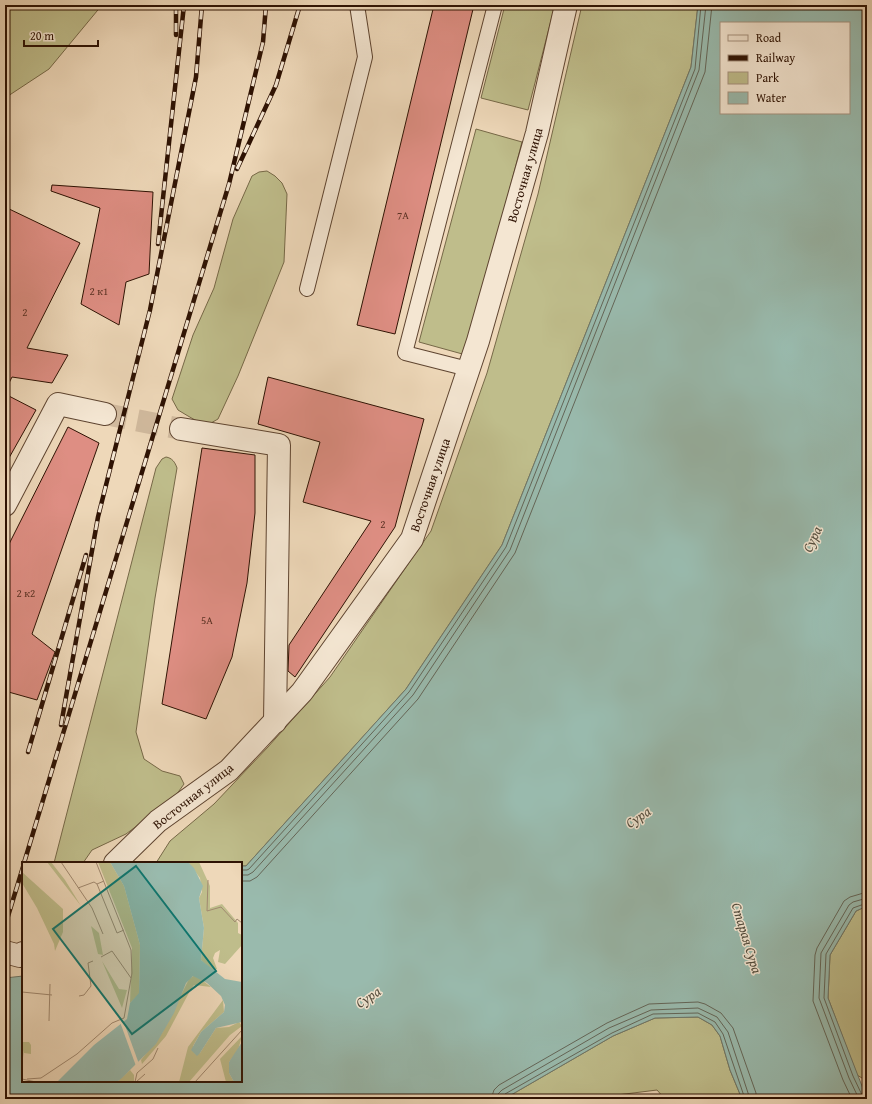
<svg xmlns="http://www.w3.org/2000/svg" width="872" height="1104" font-family="'Gentium Book Plus',serif">
<rect width="100%" height="100%" fill="#eed8b9"/>
<filter id="stains"><feTurbulence type="fractalNoise" baseFrequency=".005" numOctaves="4"/><feColorMatrix values="0 0 0 0 .2 0 0 0 0 .09 0 0 0 0 .02 0 0 0 .5 -.17"/></filter>
<radialGradient id="worn" r=".72"><stop offset=".6" stop-color="#630" stop-opacity="0"/><stop offset="1" stop-color="#630" stop-opacity=".3"/></radialGradient>
<g fill="#bfbd8b" stroke="#766847">
<polygon points="5,5 102,5 49,69 5,98"/>
<polygon points="505,5 555,5 528,110 481,98"/>
<polygon points="582,5 698,5 691,67 502,545 406,689 246,866 241,866 241,863 156,863 170,841 214,804 268,747 330,677 431,531 487,373 538,194"/>
<polygon points="476,129 522,142 466,355 419,342"/>
<polygon points="267,171 275,176 282,183 287,194 284,262 238,376 218,419 211,423 202,424 188,416 178,410 172,399 193,335 214,288 233,219 252,176 259,172"/>
<path d="M166 457C172 458 175 462 177 468L155 598 136 732 144 759 162 771 180 776 184 784 174 798 126 834 92 850 83 863H54L156 468 162 459Z"/>
<polygon points="867,906 867,1081 857,1075 828,998 830,955 856,911"/>
<polygon points="698,1017 712,1025 720,1036 730,1070 742,1099 665,1099 657,1090 617,1095 605,1099 504,1099 613,1036 655,1018"/>
</g>
<path fill="#99baad" stroke="#6e7769" fill-rule="evenodd" d="M698 5H867V906L856 911 830 955 828 998 867 1099H742L730 1070 720 1036 712 1025 698 1017 655 1018 613 1036 504 1099H5V978L23 976V1081H241V866H246L406 689 502 545 691 67ZM721 23H849V113H721Z"/>
<g fill="none" stroke-linecap="round" stroke-linejoin="round">
<g stroke="#646658" stroke-width="1">
<polyline points="241,870 247,870 249,869 409,692 506,547 695,69 701,5"/>
<polyline points="241,875 248,875 253,872 413,695 510,550 699,70 706,5"/>
<polyline points="241,881 250,881 257,877 418,699 515,553 705,72 712,5"/>
<polyline points="867,903 853,908 826,954 824,998 853,1076 862,1095 867,1097"/>
<polyline points="491,1099 494,1090 499,1085 607,1023 649,1004 698,1002 705,1004 721,1013 733,1028 756,1093 756,1099"/>
<polyline points="498,1099 498,1094 502,1090 609,1028 651,1010 698,1008 717,1017 728,1032 750,1099"/>
<polyline points="503,1099 505,1094 612,1033 653,1014 698,1013 715,1022 723,1034 745,1099"/>
<polyline points="852,1099 843,1080 813,1001 815,955 817,948 844,901 850,897 867,892"/>
<polyline points="859,1099 849,1078 819,998 821,953 849,905 853,902 867,898"/>
</g>
</g>
<g fill="#de8e83" stroke="#2e1203">
<polygon points="434,5 474,5 395,334 357,325"/>
<polygon points="52,185 153,192 149,274 126,282 119,325 81,304 100,208 51,191"/>
<polygon points="5,207 80,243 27,348 68,355 52,383 12,377 5,391"/>
<polygon points="268,377 424,419 395,527 295,677 288,671 289,645 371,521 303,502 320,442 258,424"/>
<polygon points="5,394 36,410 5,465"/>
<polygon points="68,427 99,443 32,634 55,652 37,700 5,691 5,552"/>
<polygon points="202,448 255,455 255,513 247,583 232,657 206,719 162,704"/>
</g>
<g fill="none" stroke-linecap="round" stroke-linejoin="round">
<polyline stroke="#d1ba9e" stroke-width="22" stroke-dasharray="22 11" stroke-linecap="butt" points="105,414 181,429"/>
<defs>
<g id="lane">
<polyline points="307,289 365,57 357,5"/>
<polyline points="468,369 405,353 495,5"/>
</g>
<g id="street">
<polyline points="181,429 279,445 275,722"/>
<polyline points="5,505 58,404 105,414"/>
<polyline points="115,863 158,821 229,770 302,692 412,539 478,341 537,133 566,5"/>
<polyline points="5,952 20,956 23,953"/>
</g>
</defs>
<use href="#lane" stroke="#5e4430" stroke-width="16"/>
<use href="#street" stroke="#5e4430" stroke-width="24"/>
<use href="#lane" stroke="#f4e6d2" stroke-width="14"/>
<use href="#street" stroke="#f4e6d2" stroke-width="22"/>
<defs>
<g id="rail">
<polyline points="176,5 176,35"/>
<polyline points="237,169 276,85 300,5"/>
<polyline points="158,244 184,5"/>
<polyline points="61,725 98,517 150,310 196,77 202,5"/>
<polyline points="28,752 86,555"/>
<polyline points="24,863 229,184 263,42 266,5"/>
<polyline points="5,926 23,867"/>
</g>
</defs>
<use href="#rail" stroke="#2e1203" stroke-width="4.5"/>
<use href="#rail" stroke="#f4e6d2" stroke-width="3" stroke-dasharray="9" stroke-linecap="butt"/>
</g>
<g text-anchor="middle" dominant-baseline="central" stroke-width="3" stroke-linejoin="round" paint-order="stroke">
<g font-size="11" fill="#5a3123">
<text x="403" y="215">7А</text>
<text x="99" y="291">2 к1</text>
<text x="25" y="312">2</text>
<text x="383" y="524">2</text>
<text x="26" y="593">2 к2</text>
<text x="207" y="620">5А</text>
</g>
<g font-size="13" fill="#2e1203" stroke="#f4e6d2">
<text transform="translate(525 175) rotate(-74)">Восточная улица</text>
<text transform="translate(430 485) rotate(-71)">Восточная улица</text>
<text transform="translate(193 796) rotate(-38)">Восточная улица</text>
</g>
<g font-size="14" font-style="italic" fill="#534d3e" stroke="#f4e6d2">
<text transform="translate(812 539) rotate(-65)">Сура</text>
<text transform="translate(638 817) rotate(-34)">Сура</text>
<text transform="translate(747 938) rotate(73)">Старая Сура</text>
<text transform="translate(368 997) rotate(-34)">Сура</text>
</g>
</g>
<g transform="translate(22 862)">
<rect width="220" height="220" fill="#eed8b9"/>
<path d="M25 0H29L43 18 59 44ZM76 0H88L102 24 118 83 117 132 108 141 110 86ZM166 0H177L188 24V46L200 42 216 61V71L220 73V83L203 102 196 100 198 88 193 91 191 96 195 107 190 108 179 98 182 66 177 36 180 30 178 16ZM0 10 41 47V70L33 89 32 82 15 46 0 21ZM69 64 77 71 81 93 76 92ZM80 99 97 127 105 128 100 146ZM173 113 189 125 172 123 169 127 144 174 120 202 119 198 140 171 167 117ZM201 138 202 150 179 170 171 184 173 192 178 191 194 166 207 165 217 160 220 164 208 173 167 220H157L166 185ZM220 174 216 188 207 200V211L212 220H204L198 197ZM0 180H7L9 183V192L2 191V196ZM108 208 112 213V220H95Z" fill="#bfbd8b"/>
<path d="M88 0H166L172 6 181 24 177 36 182 66 179 98 203 117 220 120V160L194 166 178 191 175 194 169 188 179 170 202 150 203 143 199 134 185 121 171 114 164 121 152 151 134 182 100 216 95 220H35L72 183 105 157 108 141 117 131 118 83 102 24ZM220 180V220H212L207 211V200Z" fill="#99baad"/>
<path d="M101 158 117 202 114 204 98 160Z" fill="#eed8b9"/>
<path fill="none" stroke="#a18970" stroke-width="1" d="M39 0 70 46 81 72M186 18 185 49 199 45 213 60 215 57 220 61M82 19 75 22 95 71 102 68M56 26 72 20 75 22M79 95 90 89 109 116M0 130 30 133M57 134 62 133 69 124 66 101 71 99M27 159 28 122M0 217 14 220M5 217 19 216 55 192 90 161 102 156 110 111 109 88 74 0M113 220 115 211 131 197 136 186M114 220 123 212M173 220 220 168"/>
<path fill="#0f766e" fill-opacity="0.15" stroke="#0f766e" stroke-width="2" d="M114 4 194 109 110 172 31 67Z"/>
<rect width="220" height="220" fill="none" stroke="#2e1203" stroke-width="2"/>
</g>
<rect width="872" height="1104" fill="none" stroke="#eed8b9" stroke-width="20"/>
<rect x="6" y="6" width="860" height="1092" fill="none" stroke="#2e1203" stroke-width="2"/>
<rect x="10" y="10" width="852" height="1084" fill="none" stroke="#2e1203"/>
<rect x="720" y="22" width="130" height="92" fill="#f4e6d2" stroke="#a5917f"/>
<rect x="728" y="35" width="20" height="6" fill="#f4e6d2" stroke="#a5917f"/>
<text x="756" y="42" font-size="12" fill="#2e1203">Road</text>
<rect x="728" y="55" width="20" height="6" fill="#2e1203" stroke="#a5917f"/>
<text x="756" y="62" font-size="12" fill="#2e1203">Railway</text>
<rect x="728" y="72" width="20" height="12" fill="#bfbd8b" stroke="#a5917f"/>
<text x="756" y="82" font-size="12" fill="#2e1203">Park</text>
<rect x="728" y="92" width="20" height="12" fill="#99baad" stroke="#a5917f"/>
<text x="756" y="102" font-size="12" fill="#2e1203">Water</text>
<path d="M24 40v6h74v-6" fill="none" stroke="#2e1203" stroke-width="2"/>
<text x="30" y="40" font-size="12" fill="#2e1203" stroke="#f4e6d2" stroke-width="3" paint-order="stroke">20 m</text>
<rect width="100%" height="100%" filter="url(#stains)"/>
<rect width="100%" height="100%" fill="url(#worn)"/>
</svg>
